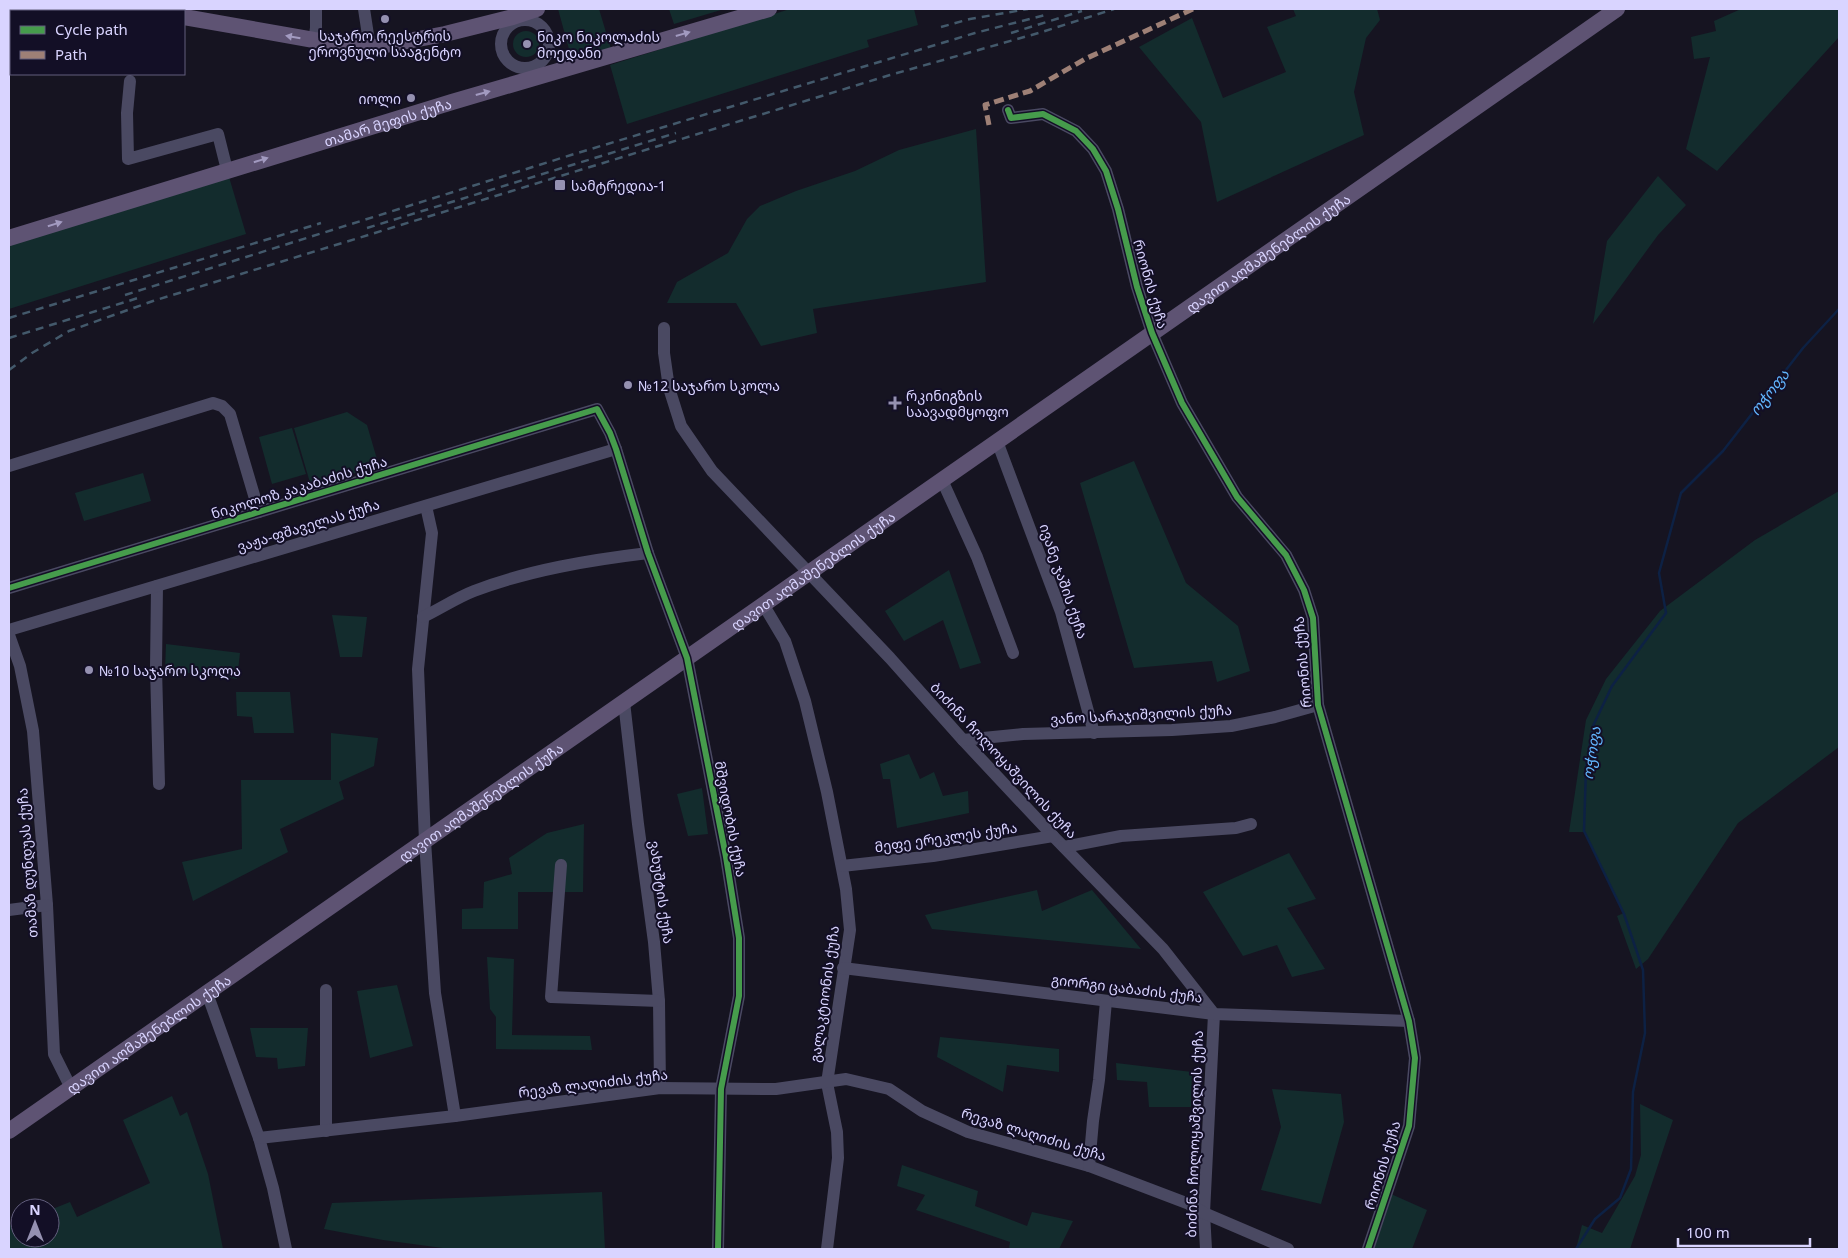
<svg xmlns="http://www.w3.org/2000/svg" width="1848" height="1258" font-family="'Noto Sans','Noto Sans Georgian',sans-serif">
<rect width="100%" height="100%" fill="#161421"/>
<g fill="#132c2d">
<polygon points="558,9 599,9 611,49 572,60"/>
<polygon points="669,9 721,9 721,10 674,24"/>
<polygon points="790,9 914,9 918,25 867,40 869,47 627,124 610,65"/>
<polygon points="1293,9 1377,9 1380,20 1366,38 1354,92 1364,135 1217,202 1201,122 1139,47 1192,18 1223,98 1286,72 1267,27 1296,16"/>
<polygon points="1741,9 1839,9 1839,37 1717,171 1686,149 1710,57 1694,59 1691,37 1716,31 1714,21"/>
<circle cx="526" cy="44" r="13"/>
<polygon points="976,129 986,282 813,309 817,333 761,346 736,303 667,303 677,282 728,253 747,219 760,206 796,191 855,171 899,150"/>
<polygon points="1658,176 1686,205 1658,235 1593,324 1607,241"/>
<polygon points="229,177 246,234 9,309 9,244"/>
<polygon points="347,412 367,425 379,466 311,486 294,428"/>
<polygon points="292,428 306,474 272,484 259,437"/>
<polygon points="1134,461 1186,583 1238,626 1250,671 1217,682 1212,661 1134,668 1080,483"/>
<polygon points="143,473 151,501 84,521 75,493"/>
<polygon points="1839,491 1839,747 1738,823 1648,959 1636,969 1617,916 1624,913 1584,832 1569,832 1586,720 1606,679 1660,611 1755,540"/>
<polygon points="949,570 981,663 960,669 943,620 904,641 885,611"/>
<polygon points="332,615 367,617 362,657 340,657"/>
<polygon points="166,644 240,653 237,679 165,670"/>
<polygon points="236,692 290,692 294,733 254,733 252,717 237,716"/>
<polygon points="331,733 378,738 374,766 339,782 344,799 280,829 288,852 193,901 182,862 242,849 241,780 331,780"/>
<polygon points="909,754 920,779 934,772 943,796 968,791 969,813 897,828 890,779 883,779 880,764"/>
<polygon points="702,788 708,834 688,836 677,794"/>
<polygon points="584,824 583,892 518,892 518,929 462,929 462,909 483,908 484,882 512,874 509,858 547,833"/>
<polygon points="1289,853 1316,899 1287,908 1325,969 1292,977 1277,945 1243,956 1203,892"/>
<polygon points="1037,890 1042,911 1092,890 1141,949 932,929 925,915"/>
<polygon points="487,957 514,959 512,1035 590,1036 592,1050 496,1049 496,1017 490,1009"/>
<polygon points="397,985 413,1046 370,1058 357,991"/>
<polygon points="250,1028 308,1028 305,1066 278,1069 277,1058 256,1057"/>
<polygon points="940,1037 1059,1049 1059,1072 1007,1065 1003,1092 937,1057"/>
<polygon points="1116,1063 1192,1072 1191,1107 1149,1107 1147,1082 1117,1080"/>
<polygon points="1272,1089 1341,1094 1344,1122 1321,1204 1261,1190 1281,1127"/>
<polygon points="172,1096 180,1116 187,1112 208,1174 223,1249 10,1249 9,1226 20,1222 20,1238 50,1238 50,1210 70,1202 77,1217 150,1183 123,1120"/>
<polygon points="1640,1104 1673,1120 1630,1249 1576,1249 1582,1225 1602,1233 1635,1176 1641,1155"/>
<polygon points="902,1165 978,1191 975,1206 1027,1226 1032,1212 1073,1221 1059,1249 1009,1249 1010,1242 916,1210 925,1195 897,1186"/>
<polygon points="602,1192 605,1249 450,1249 383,1240 324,1229 332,1203"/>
<polygon points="1391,1194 1427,1210 1412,1249 1371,1249"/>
</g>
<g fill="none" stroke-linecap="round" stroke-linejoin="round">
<polyline stroke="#0d2144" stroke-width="2.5" points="1576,1249 1595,1219 1620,1198 1631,1169 1633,1092 1645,1033 1643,970 1624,914 1584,831 1586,768 1593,726 1612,686 1666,613 1659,573 1681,493 1723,451 1803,348 1839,309"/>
<g stroke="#4a4962" stroke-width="12">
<polyline points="364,9 370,48"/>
<circle cx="525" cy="44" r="24"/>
<polyline points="314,40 316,28 316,9"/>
<polyline points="130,81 127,113 128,159 218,134 227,170"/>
<polyline points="1008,110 1011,118 1043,114 1076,131 1093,149 1106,171 1118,209 1137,287 1152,333 1182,403 1237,497 1286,555 1304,590 1313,618 1318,705 1409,1021 1415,1058 1409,1126 1368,1249"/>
<polyline points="664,328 664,353 669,388 681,426 712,471 890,658 963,740 1053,836 1163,949 1214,1014 1204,1213 1206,1249"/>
<polyline points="997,441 1061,612 1094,733"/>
<polyline points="9,466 213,403 222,406 230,414 259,512"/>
<polyline points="942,480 977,557 1013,653"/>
<polyline points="426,506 432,533 418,669 425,841 435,993 455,1116"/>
<polyline points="157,586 156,668 159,784"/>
<polyline points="9,588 597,409 610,433 616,449 648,553 687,658 726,857 739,938 739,996 721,1089 718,1249"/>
<polyline points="763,604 785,641 805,701 827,792 846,889 850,930 827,1083 837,1132 838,1158 827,1249"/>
<path d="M423 617C440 609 456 598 474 591 529 570 590 560 648 553"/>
<polyline points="9,630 616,449"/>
<polyline points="9,635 20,666 33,731 47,905 54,1054 71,1088"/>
<polyline points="624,702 638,824 654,942 659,1001 660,1088"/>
<polyline points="963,740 1023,734 1172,730 1231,726 1275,717 1318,705"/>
<polyline points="1064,847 1121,836 1236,828 1251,824"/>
<polyline points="561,865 551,997 659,1001"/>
<polyline points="842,866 933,856 1053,836"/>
<polyline points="9,910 47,905"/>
<polyline points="843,968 1214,1014 1409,1021"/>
<polyline points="326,990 326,1131"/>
<polyline points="207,993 259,1138 273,1188 286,1249"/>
<polyline points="259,1138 455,1116 660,1088 776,1089 846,1079 889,1089 922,1111 968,1132 1089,1166 1189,1204 1204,1213 1288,1249"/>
<polyline points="1089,1166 1093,1121 1099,1080 1106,1001"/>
</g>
<g stroke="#5e5373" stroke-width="16">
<polyline points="114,9 137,11"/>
<polyline points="184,17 314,40 370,48 445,34 513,17 537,9"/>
<path id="s1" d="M9 238 452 102 769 9"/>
<path id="s2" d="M9 1131 1617 9"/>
</g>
<g stroke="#43596b" stroke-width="2.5" stroke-dasharray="8 6" stroke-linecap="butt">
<polyline points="941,27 970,19 1028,9"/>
<polyline points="1011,33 1082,11"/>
<polyline points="367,228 676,133"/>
<polyline points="125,295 571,155 975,33 1049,14"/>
<polyline points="9,318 321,223"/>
<polyline points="9,338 138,298"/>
<polyline points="9,370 32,353 69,331 153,301 890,75 1042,32 1114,9"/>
</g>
<polyline stroke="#9e8076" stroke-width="5" stroke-dasharray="10 5" stroke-linecap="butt" points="989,125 985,105 1030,91 1085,59 1193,9"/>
<defs>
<g id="cycleway">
<polyline points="1008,110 1011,118 1043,114 1076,131 1093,149 1106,171 1118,209 1137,287 1152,333 1182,403 1237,497 1286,555 1304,590 1313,618 1318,705 1409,1021 1415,1058 1409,1126 1368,1249"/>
<polyline points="9,588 597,409 610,433 616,449 648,553 687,658 726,857 739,938 739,996 721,1089 718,1249"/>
</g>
</defs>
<use href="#cycleway" stroke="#130f26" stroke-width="9"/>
<use href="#cycleway" stroke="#469c4c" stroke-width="6"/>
</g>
<defs><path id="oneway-solid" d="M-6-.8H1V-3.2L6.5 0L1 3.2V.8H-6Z" transform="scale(1.25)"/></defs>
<g fill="#a29ac0">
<use href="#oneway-solid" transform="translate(683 34) rotate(-16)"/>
<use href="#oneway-solid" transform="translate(293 37) rotate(-170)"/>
<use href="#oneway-solid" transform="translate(483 93) rotate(-15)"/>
<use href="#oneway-solid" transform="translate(261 160) rotate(-17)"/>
<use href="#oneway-solid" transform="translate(55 224) rotate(-17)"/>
</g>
<g fill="#9591b1" stroke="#130f26" stroke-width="2">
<circle cx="385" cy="19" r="5"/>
<circle cx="527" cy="44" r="5"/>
<circle cx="411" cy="98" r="5"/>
<rect x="554" y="179" width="12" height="12" rx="2.5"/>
<circle cx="628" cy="385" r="5"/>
<path d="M892.5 395.5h5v5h5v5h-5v5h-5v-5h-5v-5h5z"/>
<circle cx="89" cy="670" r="5"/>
</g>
<g text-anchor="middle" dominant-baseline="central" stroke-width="4" stroke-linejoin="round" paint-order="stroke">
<g font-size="14" fill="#d9d4ff" stroke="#130f26" text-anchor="start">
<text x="385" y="35" text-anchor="middle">საჯარო რეესტრის<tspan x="385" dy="16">ეროვნული სააგენტო</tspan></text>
<text x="537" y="36">ნიკო ნიკოლაძის<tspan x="537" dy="16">მოედანი</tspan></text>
<text x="401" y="98" text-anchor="end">იოლი</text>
<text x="571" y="185">სამტრედია-1</text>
<text x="638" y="385">№12 საჯარო სკოლა</text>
<text x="906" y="395">რკინიგზის<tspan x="906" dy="16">საავადმყოფო</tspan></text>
<text x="99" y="670">№10 საჯარო სკოლა</text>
</g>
<g font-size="14" fill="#d9d4ff" stroke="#130f26">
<text stroke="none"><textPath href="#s1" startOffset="396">თამარ მეფის ქუჩა</textPath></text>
<text stroke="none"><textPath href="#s2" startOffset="1535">დავით აღმაშენებლის ქუჩა</textPath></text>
<text transform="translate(1151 284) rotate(74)">რიონის ქუჩა</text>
<text transform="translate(299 487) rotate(-17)">ნიკოლოზ კაკაბაძის ქუჩა</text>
<text transform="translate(308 525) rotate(-17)">ვაჟა-ფშაველას ქუჩა</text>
<text stroke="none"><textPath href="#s2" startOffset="980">დავით აღმაშენებლის ქუჩა</textPath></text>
<text transform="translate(1064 581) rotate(71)">ივანე ჯაშის ქუჩა</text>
<text transform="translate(1302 662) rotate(-95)">რიონის ქუჩა</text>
<text transform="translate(1141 714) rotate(-3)">ვანო სარაჯიშვილის ქუჩა</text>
<text transform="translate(1004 760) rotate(47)">ბიძინა ჩოლოყაშვილის ქუჩა</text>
<text stroke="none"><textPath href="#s2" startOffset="575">დავით აღმაშენებლის ქუჩა</textPath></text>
<text transform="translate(731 819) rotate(79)">მშვიდობის ქუჩა</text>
<text transform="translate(946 837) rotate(-8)">მეფე ერეკლეს ქუჩა</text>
<text transform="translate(27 863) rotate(-94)">თამაზ დუნდუას ქუჩა</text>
<text transform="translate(662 892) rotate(82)">ვახუშტის ქუჩა</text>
<text transform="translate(1127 988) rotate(7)">გიორგი ცაბაძის ქუჩა</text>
<text transform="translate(824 994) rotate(-82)">გალაკტიონის ქუჩა</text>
<text stroke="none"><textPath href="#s2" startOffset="170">დავით აღმაშენებლის ქუჩა</textPath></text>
<text transform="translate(593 1083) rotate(-7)">რევაზ ლაღიძის ქუჩა</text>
<text transform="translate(1034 1134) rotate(17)">რევაზ ლაღიძის ქუჩა</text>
<text transform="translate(1194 1134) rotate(-88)">ბიძინა ჩოლოყაშვილის ქუჩა</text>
<text transform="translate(1382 1165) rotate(-73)">რიონის ქუჩა</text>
</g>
<g font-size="15" font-style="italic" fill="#62b6ff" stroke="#130f26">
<text transform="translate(1769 392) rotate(-52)">ოჭოფა</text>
<text transform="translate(1591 753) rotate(-81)">ოჭოფა</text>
</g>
</g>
<rect width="1848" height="1258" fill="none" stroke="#d9d4ff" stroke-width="20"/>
<rect x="10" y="10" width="175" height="65" fill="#130f26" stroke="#625e7d"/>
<rect x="20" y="26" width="25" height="8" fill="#469c4c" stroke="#625e7d"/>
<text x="55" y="35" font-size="15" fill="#d9d4ff">Cycle path</text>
<rect x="20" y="51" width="25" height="8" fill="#9e8076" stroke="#625e7d"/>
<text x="55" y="60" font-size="15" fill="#d9d4ff">Path</text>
<g transform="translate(35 1223)"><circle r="24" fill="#130f26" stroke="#625e7d"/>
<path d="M0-4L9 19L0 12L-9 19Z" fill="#9591b1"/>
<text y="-8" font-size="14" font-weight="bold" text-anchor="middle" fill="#d9d4ff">N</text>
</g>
<path d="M1678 1238v8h132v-8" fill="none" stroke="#d9d4ff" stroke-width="2.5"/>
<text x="1686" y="1238" font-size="15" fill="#d9d4ff" stroke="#130f26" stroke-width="4" paint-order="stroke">100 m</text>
</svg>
